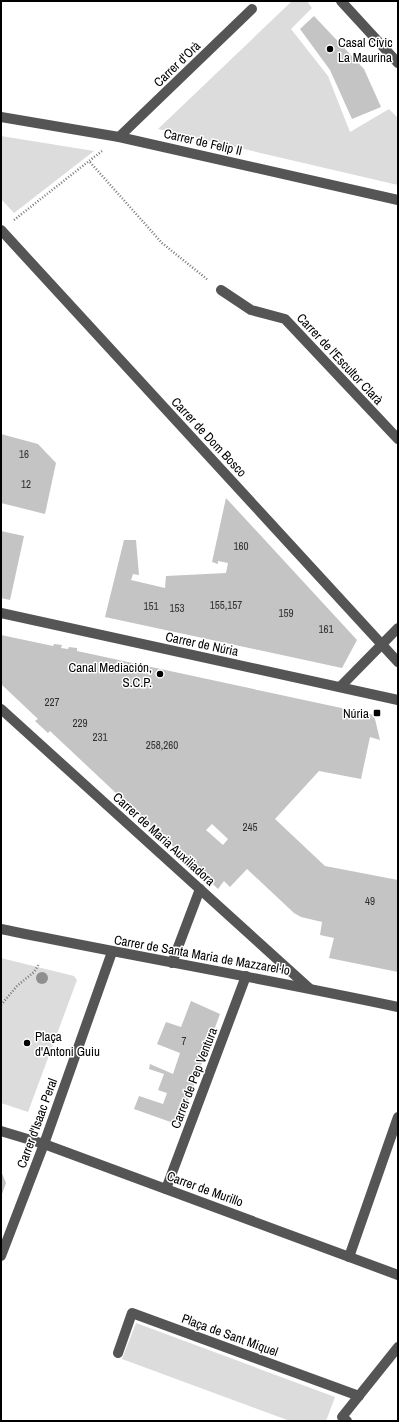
<svg xmlns="http://www.w3.org/2000/svg" width="399" height="1422" font-family="'Archivo Narrow',sans-serif">
<rect width="100%" height="100%" fill="#fff"/>
<g fill="#dcdcdc">
<polygon points="292,1 307,1 312,8 291,29 328,76 350,132 389,109 398,118 398,185 158,129"/>
<polygon points="1,136 94,151 14,213 1,199"/>
<polygon points="1,958 74,976 77,980 28,1112 1,1103"/>
<polygon points="136,1323 335,1397 326,1421 290,1421 122,1359"/>
</g>
<g fill="#c4c4c4" fill-rule="evenodd">
<polygon points="314,16 364,69 381,107 352,119 330,70 300,29"/>
<polygon points="1,434 38,444 56,463 45,514 1,503"/>
<polygon points="226,498 357,640 342,668 105,617 124,540 136,540 139,575 133,574 131,580 165,588 166,576 226,573 228,563 218,561 218,564 212,562"/>
<polygon points="1,531 24,536 10,600 1,598"/>
<path d="M1 635 53 646 54 644 62 645 61 648 68 649 69 647 77 648V651L374 715 380 740 370 737 361 779 319 771 275 819 325 866 398 880V972L329 958 334 938 320 935 322 922 301 917 294 913 247 869 230 887 224 881 218 889 50 731 48 733 35 721 38 719 1 684ZM212 824 228 839 223 845 206 830Z"/>
<polygon points="191,1001 220,1014 179,1125 134,1109 139,1096 163,1104 167,1093 158,1090 164,1074 149,1069 150,1064 173,1074 180,1053 157,1044 166,1022 181,1027"/>
<polygon points="1,1171 6,1183 1,1197"/>
</g>
<g fill="none" stroke-linecap="round" stroke-linejoin="round">
<g stroke="#777" stroke-width="2.5" stroke-dasharray="1 2" stroke-linecap="butt">
<polyline points="102,151 89,161 162,243 208,280"/>
<polyline points="14,220 89,161"/>
<polyline points="1,1005 17,986 34,972 39,964"/>
</g>
<g stroke="#555" stroke-width="10">
<polyline points="341,1 398,63"/>
<polyline points="1,117 119,137 398,200"/>
<polyline points="119,137 252,9"/>
<polyline points="1,230 398,662"/>
<polyline points="221,290 251,310 285,319 398,439"/>
<polyline points="1,613 398,700"/>
<polyline points="340,687 398,628"/>
<polyline points="1,709 309,988"/>
<path d="M1 929C133 956 266 979 398 1007"/>
<polyline points="172,963 200,889"/>
<polyline points="1,1131 44,1144 398,1275"/>
<polyline points="166,1189 246,976"/>
<polyline points="1,1256 44,1144 112,952"/>
<polyline points="349,1257 398,1117"/>
<polyline points="118,1353 132,1313 359,1396"/>
<polyline points="347,1421 342,1417 398,1347"/>
</g>
</g>
<circle fill="#8f8f8f" cx="42" cy="978" r="6"/>
<g fill="#000" stroke="#fff" stroke-width="1.5">
<circle cx="330" cy="49" r="4"/>
<circle cx="160" cy="674" r="4"/>
<rect x="373" y="709" width="8" height="8" rx="2"/>
<circle cx="27" cy="1043" r="4"/>
</g>
<g text-anchor="middle" dominant-baseline="central" stroke-width="3" stroke-linejoin="round" paint-order="stroke">
<g font-size="11" fill="#313131">
<text x="24" y="454">16</text>
<text x="26" y="484">12</text>
<text x="241" y="546">160</text>
<text x="226" y="605">155,157</text>
<text x="151" y="606">151</text>
<text x="177" y="608">153</text>
<text x="286" y="613">159</text>
<text x="326" y="629">161</text>
<text x="52" y="702">227</text>
<text x="80" y="723">229</text>
<text x="100" y="737">231</text>
<text x="162" y="745">258,260</text>
<text x="250" y="827">245</text>
<text x="370" y="901">49</text>
<text x="184" y="1041">7</text>
</g>
<g font-size="13" fill="#000" stroke="#fff" text-anchor="start">
<text x="338" y="42">Casal Cívic<tspan x="338" dy="15">La Maurina</tspan></text>
<text x="152" y="667" text-anchor="end">Canal Mediación,<tspan x="152" dy="15">S.C.P.</tspan></text>
<text x="369" y="713" text-anchor="end">Núria</text>
<text x="35" y="1036">Plaça<tspan x="35" dy="15">d'Antoni Guiu</tspan></text>
</g>
<g font-size="13" fill="#000" stroke="#fff">
<text transform="translate(177 64) rotate(-44)">Carrer d'Orà</text>
<text transform="translate(203 142) rotate(13)">Carrer de Felip II</text>
<text transform="translate(340 359) rotate(47)">Carrer de l'Escultor Clarà</text>
<text transform="translate(209 437) rotate(47)">Carrer de Dom Bosco</text>
<text transform="translate(202 644) rotate(12)">Carrer de Núria</text>
<text transform="translate(164 839) rotate(42)">Carrer de Maria Auxiliadora</text>
<text transform="translate(202 955) rotate(10)">Carrer de Santa Maria de Mazzarel·lo</text>
<text transform="translate(194 1078) rotate(-69)">Carrer de Pep Ventura</text>
<text transform="translate(37 1123) rotate(-70)">Carrer d'Isaac Peral</text>
<text transform="translate(205 1189) rotate(20)">Carrer de Murillo</text>
<text transform="translate(230 1335) rotate(20)">Plaça de Sant Miquel</text>
</g>
</g>
<rect width="399" height="1422" fill="none" stroke="#000000" stroke-width="4"/>
</svg>
